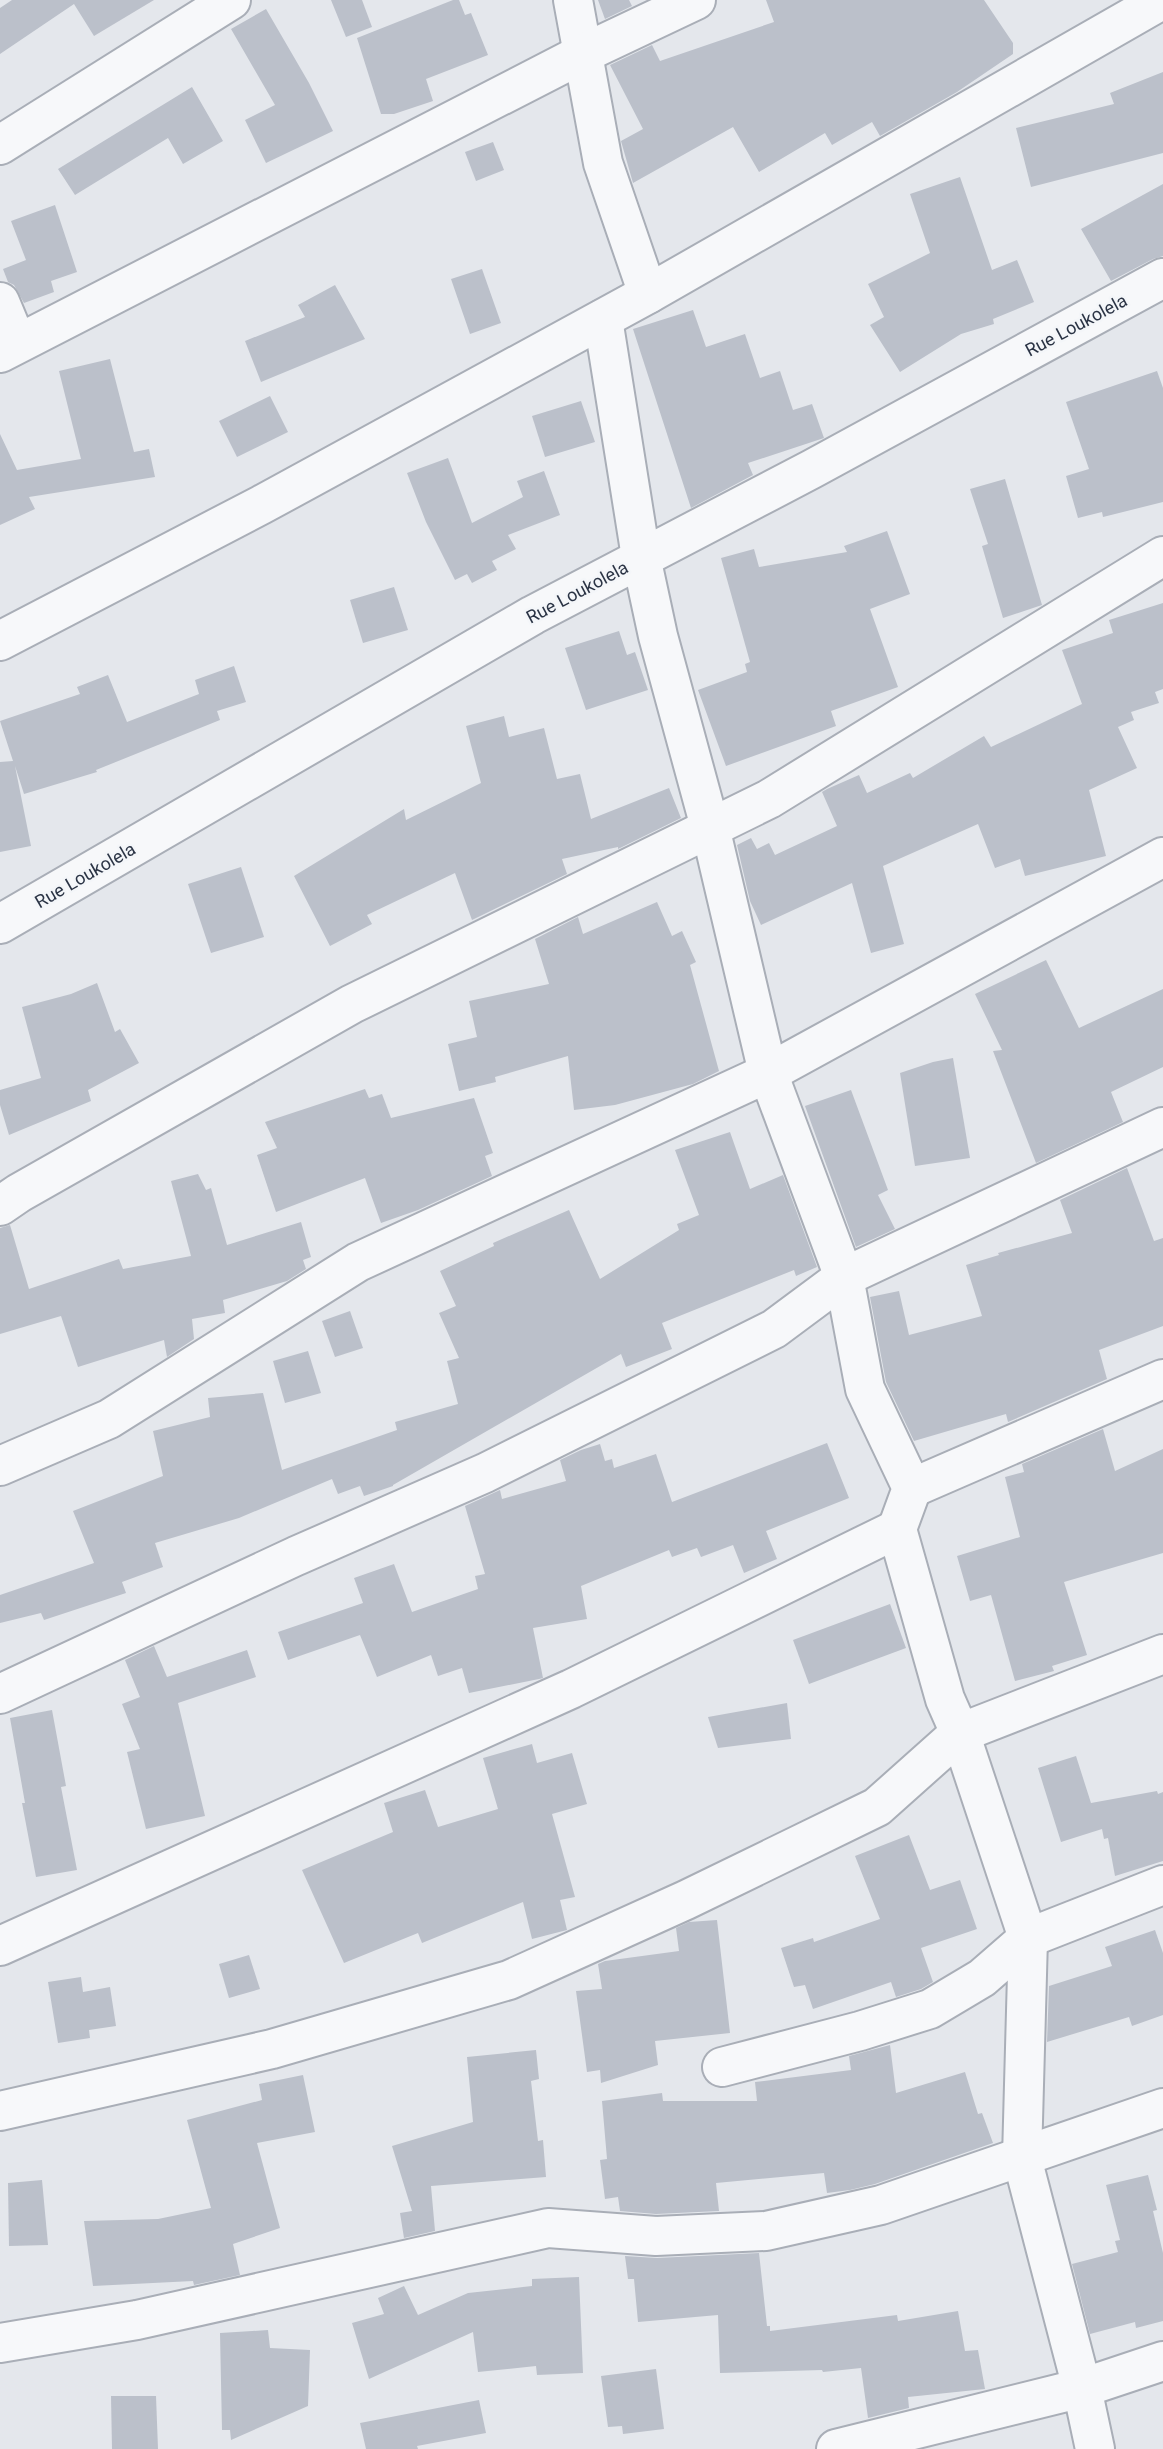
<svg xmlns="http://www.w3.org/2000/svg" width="1163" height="2449" font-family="Roboto,sans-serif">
<rect width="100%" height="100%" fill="#e4e7ec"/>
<g fill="#bbc0ca">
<polygon points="12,0 154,0 94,36 74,4 0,54 0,8"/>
<polygon points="331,0 362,0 372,27 346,37"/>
<polygon points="453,0 459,0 465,15 471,13 488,55 426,79 433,101 394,114 381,114 357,38"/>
<polygon points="598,0 629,0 632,6 605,19"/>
<polygon points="766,0 984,0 1013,43 1013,54 957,92 880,136 872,122 832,145 825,133 759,172 733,127 633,183 621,141 643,129 610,65 652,45 660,61 774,22"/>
<polygon points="266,9 309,83 333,131 266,163 245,120 275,105 231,29"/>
<polygon points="1163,72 1163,153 1031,187 1016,128 1114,104 1110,93"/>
<polygon points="192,87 223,141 183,164 168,138 75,195 58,169"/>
<polygon points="493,142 504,170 476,181 465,152"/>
<polygon points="960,177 992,270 1017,260 1034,302 993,319 994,324 961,334 900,372 870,325 884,317 868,284 930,253 910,194"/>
<polygon points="1163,184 1163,256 1153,259 1111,281 1081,229"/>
<polygon points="55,205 77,272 51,281 54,292 24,303 14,285 8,282 3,269 26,260 11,221"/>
<polygon points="482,269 501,323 470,334 451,279"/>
<polygon points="335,285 365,339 261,382 245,341 305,317 298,305"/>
<polygon points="693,310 706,347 745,334 760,378 780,371 793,410 812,404 824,438 748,463 753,475 691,508 633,329"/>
<polygon points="110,359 134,452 149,449 155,477 29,497 35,509 0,525 0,434 17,470 81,459 59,371"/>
<polygon points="1157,371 1163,388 1163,502 1103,517 1102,512 1078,518 1066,476 1089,469 1066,402"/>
<polygon points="270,396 288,432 237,457 219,421"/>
<polygon points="581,401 595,442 545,457 532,416"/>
<polygon points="448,458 472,523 523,497 517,481 544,471 560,515 508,535 516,549 492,561 497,570 472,583 467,574 455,580 426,522 407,473"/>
<polygon points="1005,479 1042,605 1003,618 982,546 988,544 970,489"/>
<polygon points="887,531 910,594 870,609 898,687 831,711 836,726 726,766 698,690 747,672 745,664 750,662 721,558 754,549 759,567 847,552 844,546"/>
<polygon points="394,587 408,630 363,643 350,600"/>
<polygon points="1163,603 1163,689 1155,692 1159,703 1131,712 1134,720 1118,727 1137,768 1089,790 1106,856 1025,876 1020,859 995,868 978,824 883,866 904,944 871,953 852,883 761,925 750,901 737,845 751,838 757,849 769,843 775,855 837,826 822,792 827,789 859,775 867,793 910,773 913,778 984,736 991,747 1082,704 1062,650 1113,633 1109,620"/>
<polygon points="619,631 627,655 635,652 648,690 586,710 565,648"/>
<polygon points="234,666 246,702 217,711 220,720 96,770 97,772 24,794 15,766 31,846 0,852 0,762 13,761 0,721 80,694 77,687 108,675 127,722 199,694 195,680"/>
<polygon points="504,716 509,737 544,728 557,779 580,774 591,819 669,788 681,818 618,849 618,847 562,859 567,874 472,920 455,873 367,915 372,924 330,946 294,876 404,809 406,820 481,783 466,726"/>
<polygon points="241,867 264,937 211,953 188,884"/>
<polygon points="657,902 672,936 682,931 696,962 690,965 719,1071 693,1084 615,1105 574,1110 568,1056 495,1077 496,1082 459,1091 448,1044 477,1037 469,1001 549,984 535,939 578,917 583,934"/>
<polygon points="1046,960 1079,1028 1163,989 1163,1067 1111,1092 1123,1122 1036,1163 993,1051 1002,1050 975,994"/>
<polygon points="97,983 115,1032 120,1029 139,1063 88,1090 91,1101 9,1135 0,1105 0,1090 41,1078 22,1007 71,994"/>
<polygon points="953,1058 970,1158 915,1166 900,1073 933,1062"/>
<polygon points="365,1089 369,1098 382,1094 391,1118 474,1098 493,1153 485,1156 492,1176 418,1210 381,1223 365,1178 276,1212 257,1155 277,1148 265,1122"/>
<polygon points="851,1090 888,1190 878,1195 895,1229 856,1247 805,1106"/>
<polygon points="730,1132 750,1189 783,1175 817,1267 796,1276 794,1270 662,1323 672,1349 626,1367 621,1354 393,1485 393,1486 364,1496 360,1486 338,1494 332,1479 239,1518 155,1543 163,1567 122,1582 126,1593 44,1620 41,1613 0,1623 0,1595 94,1563 73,1511 163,1476 153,1431 210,1417 208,1398 263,1393 282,1470 397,1430 395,1422 458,1404 447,1361 459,1358 439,1313 456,1306 440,1271 494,1246 493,1243 569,1210 600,1279 679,1230 677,1224 699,1215 675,1150"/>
<polygon points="1127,1168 1154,1241 1163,1238 1163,1326 1099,1350 1107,1379 1008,1422 1006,1414 914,1441 886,1382 870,1297 899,1291 909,1335 982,1316 966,1265 999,1255 998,1253 1072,1233 1060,1200"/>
<polygon points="198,1174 206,1190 211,1188 227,1245 301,1222 311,1257 303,1260 306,1269 287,1281 223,1300 225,1313 192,1319 194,1339 167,1357 164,1340 78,1367 61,1316 0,1334 0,1228 10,1225 29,1289 119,1259 123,1269 191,1256 171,1181"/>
<polygon points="350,1311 363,1348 335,1357 322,1321"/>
<polygon points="308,1351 321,1393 285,1403 273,1361"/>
<polygon points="1103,1429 1115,1471 1163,1449 1163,1553 1064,1582 1087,1655 1052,1666 1054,1671 1015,1681 991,1595 970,1601 957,1556 1020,1537 1005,1477 1024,1472 1022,1464"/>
<polygon points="827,1443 849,1498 766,1531 777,1559 744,1573 733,1545 701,1557 697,1548 672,1557 669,1550 581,1586 587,1619 533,1628 543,1678 539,1679 469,1693 462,1668 438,1676 431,1655 377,1677 360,1635 288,1660 278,1632 363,1603 354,1578 394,1564 412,1612 478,1589 475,1576 485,1574 465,1506 500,1490 502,1499 566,1481 560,1460 581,1450 600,1444 605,1461 612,1459 614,1468 656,1454 672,1502"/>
<polygon points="890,1604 906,1648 809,1684 793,1640"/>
<polygon points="154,1646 167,1677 247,1650 256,1677 178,1703 205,1816 146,1829 127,1752 140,1749 122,1704 140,1697 125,1660"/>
<polygon points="787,1703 791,1739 718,1748 708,1717"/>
<polygon points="52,1710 66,1786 61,1787 77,1870 36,1877 22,1803 25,1803 10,1718"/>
<polygon points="532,1744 537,1763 572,1753 587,1804 552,1814 575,1897 560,1900 567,1930 532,1939 523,1902 422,1943 418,1933 344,1963 302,1870 393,1832 384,1803 425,1790 438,1827 498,1809 483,1758"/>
<polygon points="1076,1756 1091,1803 1157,1791 1158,1794 1163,1792 1163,1861 1115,1876 1108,1838 1104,1839 1102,1829 1061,1842 1038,1768"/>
<polygon points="909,1835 930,1890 960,1880 977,1929 921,1948 933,1982 921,1989 896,1997 891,1982 813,2009 805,1985 794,1987 781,1948 813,1938 814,1942 880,1919 855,1856"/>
<polygon points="717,1920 730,2033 655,2041 658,2065 601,2083 600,2070 587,2072 576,1991 602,1989 598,1964 605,1961 679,1951 676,1928 689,1922"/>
<polygon points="1155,1930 1163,1953 1163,2015 1132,2026 1129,2017 1047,2042 1049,1986 1112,1966 1105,1947"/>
<polygon points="249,1955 260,1989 229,1998 219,1964"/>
<polygon points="81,1977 83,1992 110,1987 116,2026 89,2030 90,2038 58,2043 48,1982"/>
<polygon points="890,2045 896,2093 965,2072 978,2114 982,2113 993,2143 875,2184 850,2190 827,2193 824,2173 716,2183 719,2211 656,2214 620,2211 618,2197 605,2199 600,2160 607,2159 602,2101 662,2093 663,2101 757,2101 755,2082 851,2070 849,2056"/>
<polygon points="536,2050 539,2079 531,2081 538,2141 543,2140 546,2177 431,2186 435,2231 404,2238 400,2213 412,2211 392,2146 473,2122 467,2057"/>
<polygon points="303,2075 315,2132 257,2143 280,2228 233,2244 240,2275 194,2285 193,2281 93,2286 84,2221 158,2219 211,2208 187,2120 262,2100 259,2084"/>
<polygon points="1148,2175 1157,2210 1153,2211 1163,2253 1163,2321 1136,2328 1135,2322 1090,2334 1072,2264 1118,2252 1115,2241 1120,2240 1106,2185"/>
<polygon points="42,2180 48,2245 9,2246 8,2183"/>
<polygon points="759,2253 767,2326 770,2326 770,2331 897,2315 898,2321 958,2311 965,2351 978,2350 985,2389 908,2397 909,2408 868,2418 861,2368 823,2372 822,2370 720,2373 718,2315 638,2322 634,2279 628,2279 625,2256 657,2258"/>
<polygon points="579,2277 583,2373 537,2375 536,2366 478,2372 473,2332 369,2379 352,2323 384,2314 378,2298 404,2286 418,2315 468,2293 532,2286 532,2279"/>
<polygon points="268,2330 270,2348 310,2350 308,2406 231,2440 230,2430 222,2430 220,2333"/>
<polygon points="656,2369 664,2429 623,2434 622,2426 608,2427 601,2376"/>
<polygon points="111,2396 156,2396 158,2449 112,2449"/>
<polygon points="479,2400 486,2433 417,2446 418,2449 366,2449 360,2423"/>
</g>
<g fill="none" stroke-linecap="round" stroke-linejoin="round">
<defs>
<g id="street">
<polyline points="573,0 603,163 648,294"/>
<polyline points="0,145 231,0"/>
<polyline points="0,302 17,343"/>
<polyline points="603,319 641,557 658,636 710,827 768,1073 844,1277 865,1389 912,1488 897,1529 945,1699 960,1733 1028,1938 1022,2158 1082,2388 1095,2449"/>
<polyline points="0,353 582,54 696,0"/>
<polyline points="0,641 261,505 648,294 1162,0"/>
<polyline points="0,924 533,615 812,469 1163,278"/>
<polyline points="0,1206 19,1193 352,1004 769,799 1163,556"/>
<polyline points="0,1466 109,1419 358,1262 768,1073 1163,857"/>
<polyline points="912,1488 1163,1379"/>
<polyline points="0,1694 296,1556 485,1473 774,1329 844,1277 1163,1127"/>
<polyline points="0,1946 571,1689 897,1529"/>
<polyline points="722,2067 860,2031 930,2009 982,1978 1028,1938 1163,1885"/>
<polyline points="0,2111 272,2049 509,1980 686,1900 877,1807 960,1733 1163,1654"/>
<polyline points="0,2343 137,2320 548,2228 656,2236 766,2231 881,2205 1163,2108"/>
<polyline points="836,2449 1082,2388 1163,2361"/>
</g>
</defs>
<use href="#street" stroke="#a9aeb7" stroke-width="42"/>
<use href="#street" stroke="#f7f8fa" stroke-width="38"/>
</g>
<g text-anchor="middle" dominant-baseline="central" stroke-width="5" stroke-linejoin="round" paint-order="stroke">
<g font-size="18" fill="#2b3445" stroke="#f4f6f9">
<text transform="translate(1076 325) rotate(-28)">Rue Loukolela</text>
<text transform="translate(577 592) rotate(-28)">Rue Loukolela</text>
<text transform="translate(85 875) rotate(-30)">Rue Loukolela</text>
</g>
</g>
</svg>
